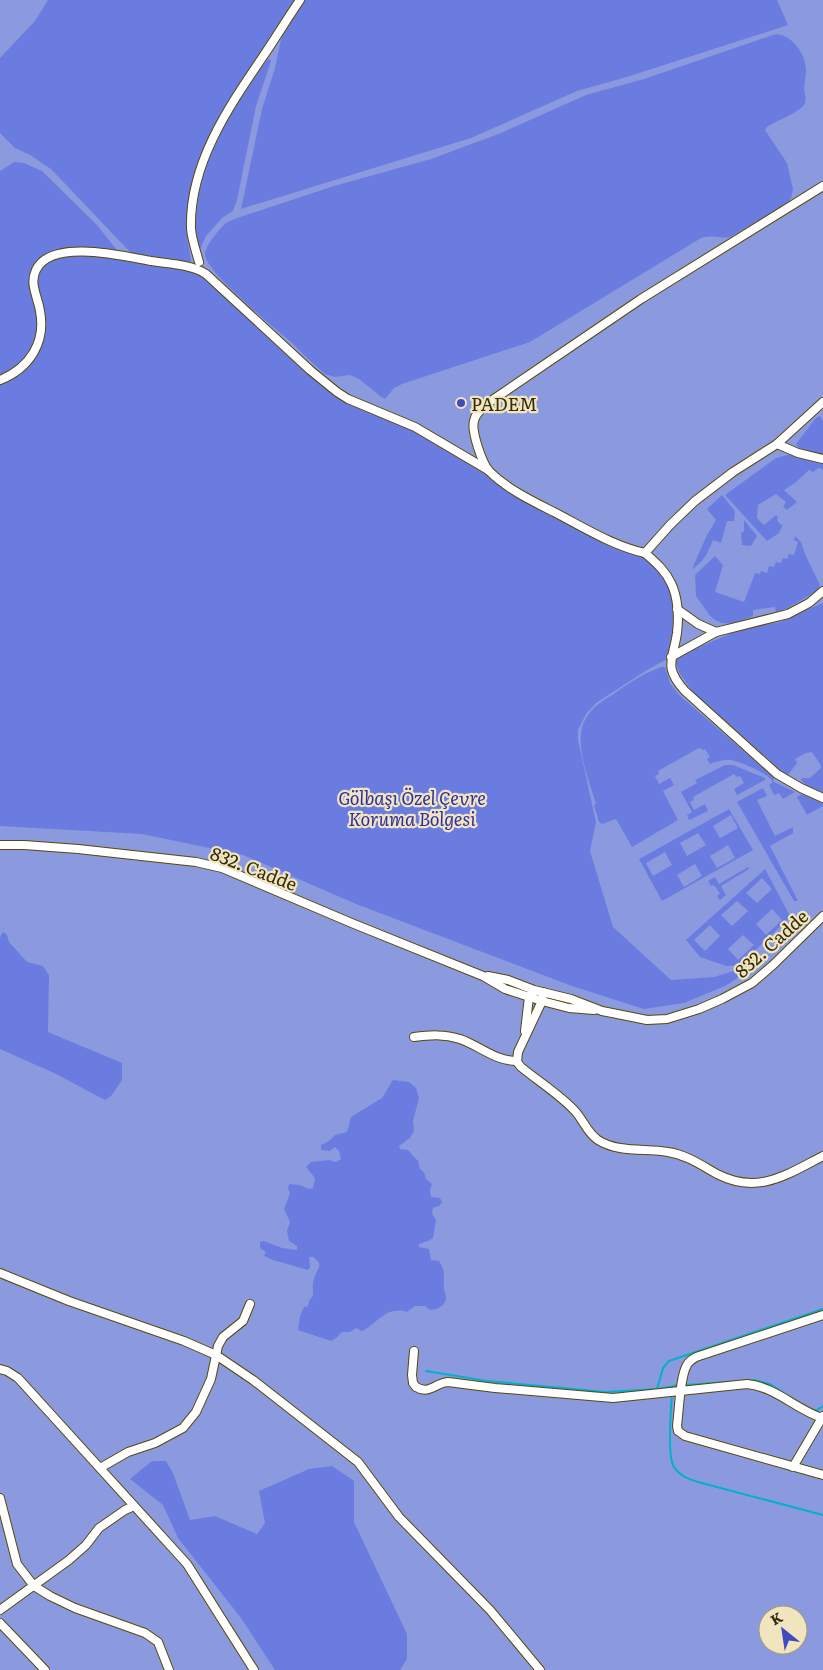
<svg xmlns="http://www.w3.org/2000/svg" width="823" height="1670" font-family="Literata,serif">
<rect width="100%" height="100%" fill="#dac375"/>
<path fill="#8b9ade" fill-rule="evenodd" d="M0 0H823V1670H0ZM768 1615H798V1645H768Z"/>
<g fill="#6b7ce1" fill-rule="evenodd">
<polygon points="48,0 298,0 220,118 188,212 187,237 191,261 188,264 137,255 129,251 51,169 30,155 15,148 0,133 0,58 35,21"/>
<polygon points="303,0 777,0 788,25 630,76 577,91 471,138 241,209 262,109 275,68 281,39 286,26"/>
<path d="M776 34C792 35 806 54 806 70 806 77 804 83 804 90 805 95 807 100 804 105 798 113 776 121 767 127L765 130 787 163 793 189 791 198 788 203 730 237C719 239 715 234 701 238L530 342 402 384 394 388 385 399 380 396 359 379 350 375 335 377 325 374C313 364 302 353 291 342 276 329 206 272 205 255 204 247 220 228 226 223 229 221 233 220 237 218L334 186 431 159 501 133 586 95 644 79Z"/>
<path d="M268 59 271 60 270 64 256 106 237 200 233 211 223 217 206 236 198 254C189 192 211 140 246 91 253 80 260 69 268 59Z"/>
<polygon points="14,162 24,163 42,171 97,225 120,254 198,269 337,392 394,418 576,523 645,553 666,574 677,609 671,657 647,670 596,703 586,714 578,730 578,740 596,822 590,851 613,927 671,980 714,977 763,962 725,986 684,1003 644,1009 572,986 356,904 243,855 142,834 0,826 0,171"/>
<polygon points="820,416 823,421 823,456 801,451 796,444 816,418"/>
<polygon points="791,454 823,462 823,470 819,468 813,472 809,470 795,483 784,490 797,502 787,510 783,507 786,502 776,494 758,505 757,518 764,525 776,515 778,517 777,520 781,525 783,524 779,533 767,541 725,495 776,458"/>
<path d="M722 495 735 511 734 521H727L721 543 713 540C708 552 704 562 692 569L707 535 716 520 707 509Z"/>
<polygon points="744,520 757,536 751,546 742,545 741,533 744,531"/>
<polygon points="795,536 801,542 805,554 820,585 817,591 782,611 776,613 775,607 753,610 753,616 734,624 722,623 715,620 710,616 696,596 695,575 715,556 723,565 715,592 744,602 755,573 760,574 761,571 767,573 769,566 774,567 776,562 781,563 783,558 787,559 789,554 794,555 798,542 794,540"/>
<polygon points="823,603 823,792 809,788 801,780 802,778 810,778 821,768 820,764 812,752 806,753 795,759 797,763 787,776 693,692 680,674 676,663 676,657 734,632 748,628 780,622"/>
<path d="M661 667H665L670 683 679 695 768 772 773 777 774 782 795 792 783 799 779 793 774 795 769 785 773 782C769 774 740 761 730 760 723 759 716 762 710 764L707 759 710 757 705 749 703 750 699 748 658 771 659 774 655 776 659 784 670 778 674 785 663 791 678 820 632 847 616 819 602 824 599 822 594 805 596 804C589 780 572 741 586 718 592 707 604 700 615 693 629 683 644 673 661 667Z"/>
<polygon points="725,765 733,765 765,778 765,780 737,795 734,789 744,783 740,776 737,777 734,774 693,797 694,800 690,802 694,810 705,804 708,811 689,820 687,815 692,812 681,792 697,783 695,780"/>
<polygon points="763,788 767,796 757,800 775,836 793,827 793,833 770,846 798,901 794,901 737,802"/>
<polygon points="802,794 823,802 823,806 807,815 797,797"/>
<path d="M729 809 753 850 662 901 639 859ZM731 815 738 828 720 838 713 826ZM698 833 706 845 687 856 680 843ZM728 845 735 858 717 868 710 856ZM665 852 672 865 653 876 646 863ZM695 864 702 876 684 887 677 875Z"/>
<polygon points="748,867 749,869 721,886 726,895 720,900 717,896 720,893 714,885 711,886 708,881 715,877 719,884"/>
<path d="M765 869 790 916 789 918 740 965 726 966 700 957 686 940ZM762 878 772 889 757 903 746 893ZM737 901 748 911 732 926 721 915ZM772 909 782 920 766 935 756 924ZM710 925 720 936 705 951 694 940ZM743 935 754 945 738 960 728 949Z"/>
<polygon points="3,932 7,935 9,942 27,962 43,966 49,975 48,1032 122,1063 122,1080 111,1096 105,1100 54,1073 0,1049 0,937"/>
<path d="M393 1080 409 1082 416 1088 419 1098 413 1121 414 1131 410 1138 399 1146 400 1149 408 1150 418 1161 420 1169 424 1172 426 1179 432 1184 430 1190 431 1197 440 1198 442 1202 439 1206 433 1208 432 1214 436 1220 433 1238 428 1241 419 1244V1247L429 1249 431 1260 439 1261C446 1272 443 1275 444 1288 444 1291 445 1293 446 1296 447 1305 437 1310 430 1310L425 1306H415L407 1312C386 1305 377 1324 362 1331L356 1328 350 1332H342L336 1338 331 1341 298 1330 300 1316 304 1307 308 1306 310 1299 313 1296C313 1291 312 1284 314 1279 317 1267 325 1266 313 1257H309L310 1267 308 1270 273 1260 264 1256 266 1252 260 1248V1242L264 1241 282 1248 297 1250V1246L289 1241 287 1231 290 1222 284 1209 290 1193 288 1189 289 1184 300 1185 309 1189 313 1188 315 1178 306 1167 311 1162 329 1160 336 1162 341 1159 339 1151 335 1147 330 1151 321 1150V1145L329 1141 335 1135 347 1132 351 1117 382 1098Z"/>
<polygon points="152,1461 166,1461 173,1473 190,1520 215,1516 257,1534 265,1523 259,1491 309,1469 332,1466 354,1481 354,1522 407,1634 407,1659 400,1670 275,1670 241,1618 178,1538 163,1505 130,1479"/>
</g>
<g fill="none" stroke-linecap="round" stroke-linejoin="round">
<g stroke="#04b0cc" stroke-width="2">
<polyline points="426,1371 487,1381 606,1392 657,1389 680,1385"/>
<polyline points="685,1385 754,1380 770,1384 796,1401"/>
<polyline points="657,1389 663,1368 669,1361 823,1309"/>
<path d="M672 1393C671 1409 667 1452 673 1465 678 1475 688 1479 698 1482L823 1515"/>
<polyline points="811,1410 817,1410 823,1406"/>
</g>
<defs>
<g id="minor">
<path d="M199 262C196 251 192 240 191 229 189 165 228 108 262 58 275 39 287 19 300 0"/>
<path d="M0 380C30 368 46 342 40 311 38 297 29 284 36 270 51 238 124 256 151 261 170 264 190 264 206 274L310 370 337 392 348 399 415 427 488 470"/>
<polyline points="777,444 798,453 823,459"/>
<path d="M645 553C613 546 583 527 554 512 532 501 507 489 489 471 482 463 471 431 474 421 475 413 483 408 488 403L641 299 823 186"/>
<path d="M645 553C655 562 665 570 671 583 678 597 679 617 677 633 673 660 663 667 685 691L777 774 801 788 823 798"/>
<polyline points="645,553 670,525 695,501 733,472 777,444 823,402"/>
<polyline points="677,609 698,624 716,632"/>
<polyline points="671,657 716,632 788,614 809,603 823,591"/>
<polyline points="0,845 24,845 78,849 196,862 222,868 354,924 483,976 505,989 542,1001 569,1008 594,1010"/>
<polyline points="488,976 508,980 534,990 571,999 602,1011 647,1020 667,1019 699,1009 722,999 752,983 773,965 823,916"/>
<path d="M543 992 542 1001 518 1052 517 1062 521 1067C538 1081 559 1094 574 1110 583 1119 587 1133 598 1140 618 1153 646 1148 668 1152 687 1155 701 1165 717 1174 758 1195 786 1175 823 1156"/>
<polyline points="525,1031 529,997 532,994"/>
<path d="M414 1037C430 1035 444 1034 460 1039 480 1046 495 1061 517 1061"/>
<polyline points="0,1273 69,1301 184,1341 216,1355 253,1380 358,1462 399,1517 490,1610 540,1670"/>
<path d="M823 1315 696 1357C693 1359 689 1361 687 1365 680 1376 679 1411 677 1426L678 1431 685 1436 823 1475"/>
<path d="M414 1351 412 1375 413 1383 416 1387C429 1395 435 1383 448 1382L495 1388 613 1398 747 1384C776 1387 795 1409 822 1418"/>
<polyline points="0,1369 7,1371 18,1378 187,1564 254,1670"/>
<polyline points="793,1467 823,1416"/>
<polyline points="100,1468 128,1452 155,1443 183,1428 196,1412 211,1379 218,1346 223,1337 243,1321 250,1304"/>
<polyline points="0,1498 17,1564 34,1586 50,1596 75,1608 145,1633 158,1642 169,1670"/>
<polyline points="0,1610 69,1560 86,1545 99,1528 125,1510 134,1506"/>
<polyline points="0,1623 45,1670"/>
</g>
</defs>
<use href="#minor" stroke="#594906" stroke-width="10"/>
<use href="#minor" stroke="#fff" stroke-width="8"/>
</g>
<circle fill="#414abe" stroke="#f0e5bf" stroke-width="2" cx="461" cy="403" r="5"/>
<g text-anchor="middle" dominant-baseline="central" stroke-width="4.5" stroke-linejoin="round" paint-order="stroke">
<g font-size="18" fill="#352c0a" stroke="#f0e5bf" text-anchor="start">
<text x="471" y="403">PADEM</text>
</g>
<g font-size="18" font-style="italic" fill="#2e2ea3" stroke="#f0e5bf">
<text x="412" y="797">Gölbaşı Özel Çevre<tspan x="412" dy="21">Koruma Bölgesi</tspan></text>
</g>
<g font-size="18" fill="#352c0a" stroke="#f0e5bf">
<text transform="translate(254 868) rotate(21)">832. Cadde</text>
<text transform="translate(771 943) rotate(-42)">832. Cadde</text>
</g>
</g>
<g transform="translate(783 1630) rotate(330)"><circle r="24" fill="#f0e5bf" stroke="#a59b77"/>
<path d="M0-4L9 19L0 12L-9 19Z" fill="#414abe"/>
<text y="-8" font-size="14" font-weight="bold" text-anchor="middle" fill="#352c0a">K</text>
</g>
</svg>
